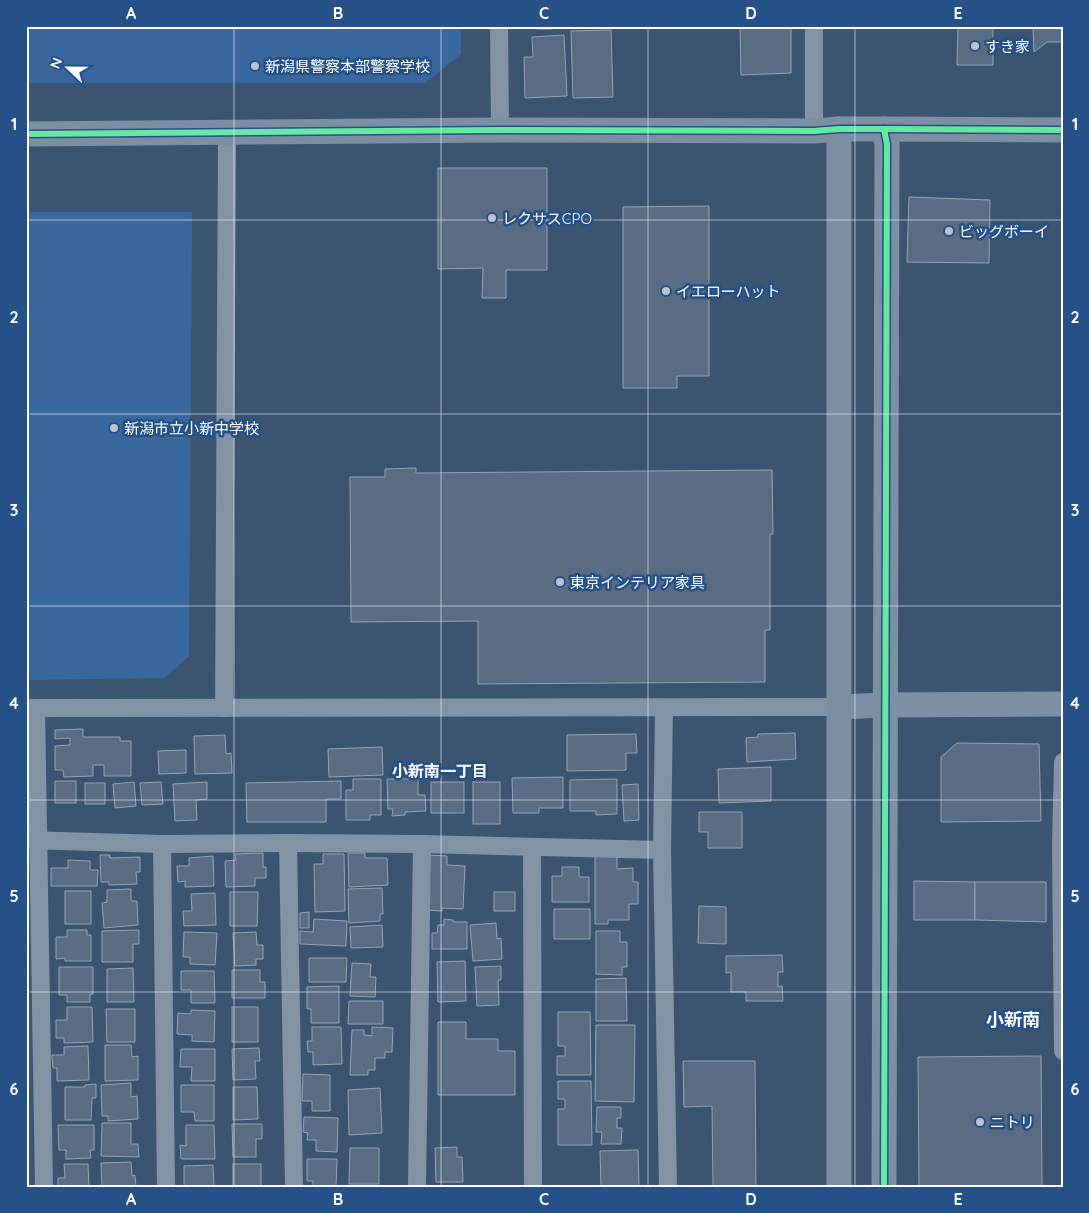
<svg xmlns="http://www.w3.org/2000/svg" width="1089" height="1213" font-family="Quicksand,'Noto Sans JP',sans-serif">
<rect width="100%" height="100%" fill="#3b5472"/>
<g fill="#39689e">
<polygon points="26,26 461,26 461,54 425,83 26,83"/>
<polygon points="26,212 192,212 189,656 165,678 26,680"/>
</g>
<g fill="#596c84" stroke="#95a4b5">
<rect x="538" y="26" width="13" height="3"/>
<polygon points="740,26 791,26 791,73 741,75"/>
<polygon points="958,26 993,26 993,65 957,65"/>
<polygon points="1033,26 1063,26 1063,42 1047,42 1034,52"/>
<polygon points="611,30 613,97 573,98 571,31"/>
<polygon points="564,35 567,96 525,98 524,57 533,57 532,37"/>
<polygon points="438,168 547,168 547,270 506,270 506,298 482,298 483,268 438,269"/>
<polygon points="909,197 990,200 989,263 907,262"/>
<polygon points="709,206 709,376 677,376 677,388 623,388 623,207"/>
<polygon points="416,468 416,473 772,470 773,534 770,534 770,630 765,630 765,682 478,684 478,621 351,622 350,477 385,477 385,469"/>
<polygon points="83,729 83,737 120,737 120,741 131,741 131,776 104,776 104,765 93,765 93,776 64,777 63,770 55,770 55,746 70,745 70,738 55,739 55,730"/>
<polygon points="795,733 796,759 747,762 746,738 758,737 758,734"/>
<polygon points="636,734 637,753 626,753 626,770 567,771 567,735"/>
<polygon points="225,735 226,754 231,753 232,773 195,774 194,736"/>
<polygon points="957,743 1039,744 1041,821 941,822 941,757"/>
<polygon points="382,747 383,775 329,777 328,749"/>
<polygon points="186,750 186,773 159,774 158,751"/>
<polygon points="771,767 771,801 719,803 718,769"/>
<polygon points="563,777 563,808 539,808 539,813 513,813 512,778"/>
<polygon points="353,779 381,779 381,815 370,815 370,820 346,820 346,790 353,790"/>
<polygon points="387,779 418,779 418,795 425,795 426,811 405,812 405,815 392,816 393,809 388,809"/>
<polygon points="617,779 617,814 596,815 596,811 570,811 570,780"/>
<rect x="55" y="781" width="21" height="22"/>
<polygon points="341,781 341,799 326,799 326,822 247,822 246,783"/>
<polygon points="134,782 136,806 115,808 113,784"/>
<polygon points="161,782 163,804 142,805 140,783"/>
<polygon points="207,782 207,799 196,800 197,820 175,821 173,784"/>
<rect x="431" y="782" width="33" height="31"/>
<rect x="473" y="782" width="27" height="42"/>
<rect x="85" y="783" width="20" height="21"/>
<polygon points="638,784 639,820 624,821 622,785"/>
<polygon points="699,812 742,812 742,848 708,848 708,832 699,832"/>
<polygon points="263,853 263,867 266,867 266,878 255,878 255,886 226,887 225,861 236,860 235,854"/>
<polygon points="348,853 365,853 365,858 387,858 388,885 349,887"/>
<polygon points="323,854 344,854 345,911 315,912 314,864 323,864"/>
<polygon points="100,855 110,855 110,858 140,857 140,872 136,872 137,884 109,885 109,882 101,882"/>
<polygon points="427,855 447,856 447,865 465,866 463,909 442,908 442,911 425,910"/>
<polygon points="595,855 617,855 617,869 633,868 633,882 638,882 638,904 629,904 629,920 608,920 608,924 595,924"/>
<polygon points="213,856 214,886 185,887 185,881 178,882 177,866 189,866 189,858"/>
<polygon points="68,860 90,861 90,870 98,870 97,886 51,886 51,868 68,868"/>
<polygon points="562,867 579,867 579,877 589,877 589,902 552,902 552,876 562,876"/>
<polygon points="914,881 975,882 975,920 914,920"/>
<polygon points="975,882 1046,882 1046,922 975,920"/>
<polygon points="382,888 383,914 380,914 380,921 349,923 348,889"/>
<polygon points="131,889 131,901 137,901 138,925 104,928 102,903 107,902 107,890"/>
<rect x="65" y="891" width="26" height="33"/>
<polygon points="230,892 258,892 257,926 230,926"/>
<rect x="494" y="892" width="21" height="19"/>
<polygon points="215,893 216,925 184,926 183,911 192,911 191,894"/>
<polygon points="699,906 726,907 726,944 698,943"/>
<rect x="554" y="909" width="36" height="30"/>
<polygon points="309,912 309,928 300,928 300,913"/>
<polygon points="314,919 347,921 346,946 300,944 300,931 313,932"/>
<polygon points="444,919 453,920 453,922 467,922 467,949 432,949 432,933 437,933 438,925 444,925"/>
<polygon points="496,923 497,939 501,938 502,959 473,961 470,925"/>
<polygon points="382,925 383,947 351,948 350,927"/>
<polygon points="67,930 87,930 87,935 91,935 91,961 65,961 65,958 56,959 56,937 67,937"/>
<polygon points="139,930 139,944 133,944 133,962 102,962 102,931"/>
<polygon points="596,931 620,931 620,942 627,942 627,967 622,967 622,975 596,974"/>
<polygon points="184,932 217,933 215,965 190,964 190,957 183,957"/>
<polygon points="256,932 257,945 263,945 263,959 256,959 256,965 235,966 233,933"/>
<polygon points="782,955 783,972 778,972 778,987 782,986 783,1001 746,1001 746,992 731,992 731,972 726,973 726,956"/>
<polygon points="309,958 347,958 346,982 309,982"/>
<polygon points="465,961 466,1001 438,1002 437,962"/>
<polygon points="352,963 371,964 370,977 376,977 375,997 350,996"/>
<polygon points="501,966 501,980 498,980 499,1005 477,1006 475,967"/>
<polygon points="59,967 93,967 93,994 90,994 90,1002 67,1002 67,995 59,995"/>
<polygon points="133,968 134,1002 107,1002 107,969"/>
<polygon points="232,970 260,970 260,982 265,982 265,998 232,998"/>
<polygon points="181,971 214,971 215,1003 191,1003 191,990 181,990"/>
<polygon points="626,978 627,1021 596,1021 596,979"/>
<polygon points="339,986 339,1023 311,1023 311,1009 307,1009 307,987"/>
<polygon points="349,1001 383,1001 383,1024 348,1024"/>
<polygon points="67,1007 92,1007 93,1042 64,1043 64,1038 56,1038 56,1020 67,1020"/>
<rect x="232" y="1007" width="26" height="35"/>
<polygon points="106,1009 135,1009 135,1042 107,1042"/>
<polygon points="191,1010 215,1011 214,1042 192,1041 192,1035 177,1034 178,1013 191,1014"/>
<polygon points="558,1012 590,1012 591,1075 557,1075 557,1056 565,1056 565,1046 558,1046"/>
<polygon points="438,1022 466,1022 466,1039 498,1039 498,1051 515,1051 515,1095 438,1095"/>
<polygon points="596,1025 635,1025 634,1102 595,1101"/>
<polygon points="312,1027 341,1027 342,1064 313,1065 313,1052 308,1052 307,1041 312,1041"/>
<polygon points="372,1027 393,1028 392,1052 385,1052 385,1058 375,1058 375,1070 368,1070 368,1075 350,1075 352,1030 364,1030 364,1035 372,1036"/>
<polygon points="105,1045 131,1045 132,1057 138,1056 138,1080 105,1081"/>
<polygon points="88,1046 89,1080 57,1081 57,1068 53,1068 52,1055 64,1055 64,1047"/>
<polygon points="259,1048 260,1061 255,1061 256,1079 233,1080 232,1049"/>
<polygon points="181,1049 215,1049 215,1081 191,1081 192,1067 180,1067"/>
<polygon points="1041,1056 1042,1187 919,1187 918,1057"/>
<polygon points="683,1061 755,1061 756,1187 713,1187 712,1106 684,1107"/>
<polygon points="303,1074 330,1075 330,1111 312,1111 312,1101 302,1101"/>
<polygon points="558,1081 591,1081 592,1145 558,1145 558,1109 565,1109 565,1099 558,1099"/>
<polygon points="131,1083 131,1097 137,1096 138,1119 108,1121 108,1116 102,1116 101,1085"/>
<polygon points="96,1084 96,1098 92,1098 91,1120 65,1120 65,1087 85,1087 85,1085"/>
<polygon points="181,1085 214,1085 214,1121 195,1121 194,1112 181,1112"/>
<polygon points="233,1087 257,1087 258,1119 233,1120"/>
<polygon points="380,1088 382,1133 349,1135 348,1090"/>
<polygon points="597,1107 621,1107 621,1118 617,1118 617,1128 622,1128 621,1144 601,1144 602,1132 596,1132"/>
<polygon points="304,1117 338,1118 337,1152 316,1151 316,1140 307,1140 308,1133 303,1132"/>
<polygon points="102,1123 131,1123 131,1144 138,1144 139,1157 101,1156"/>
<polygon points="232,1124 262,1124 262,1139 256,1139 256,1157 233,1157"/>
<polygon points="58,1125 94,1125 94,1150 90,1150 91,1158 66,1159 66,1150 59,1150"/>
<polygon points="186,1125 214,1125 215,1159 181,1159 180,1145 186,1146"/>
<polygon points="457,1147 457,1157 462,1157 463,1182 436,1182 435,1148"/>
<polygon points="350,1148 379,1148 379,1184 349,1184"/>
<polygon points="638,1150 639,1187 601,1187 600,1151"/>
<polygon points="307,1159 337,1159 336,1187 313,1187 313,1181 307,1181"/>
<polygon points="131,1162 132,1176 135,1175 136,1187 102,1187 101,1163"/>
<polygon points="64,1164 88,1164 89,1187 58,1187 58,1178 65,1178"/>
<rect x="233" y="1164" width="28" height="23"/>
<polygon points="213,1165 214,1187 184,1187 184,1166"/>
</g>
<g fill="none" stroke-linecap="round" stroke-linejoin="round">
<g stroke="#8293a6" stroke-width="18">
<polyline points="499,26 500,130"/>
<polyline points="814,26 814,131"/>
<polyline points="26,708 839,707"/>
<polyline points="36,708 44,1187"/>
<polyline points="224,708 227,133"/>
<polyline points="664,708 662,850 668,1187"/>
<polyline points="1063,762 1061,846 1063,1051"/>
<polyline points="26,840 162,844 288,843 422,844 662,850"/>
<polyline points="288,843 294,1187"/>
<polyline points="162,844 166,1187"/>
<polyline points="532,847 533,1187"/>
<polyline points="417,1187 422,844"/>
</g>
<g stroke="#7d8fa3" stroke-width="25">
<polyline points="839,129 839,1187"/>
<polyline points="884,129 887,144 884,1187"/>
<polyline points="26,134 500,130 814,131 839,129 884,129 1063,130"/>
<polyline points="839,707 885,705 1063,704"/>
</g>
<defs>
<g id="cycleway">
<polyline points="884,129 887,144 884,1187"/>
<polyline points="26,134 500,130 814,131 839,129 884,129 1063,130"/>
</g>
</defs>
<use href="#cycleway" stroke="#255188" stroke-width="9"/>
<use href="#cycleway" stroke="#66e7a1" stroke-width="6"/>
</g>
<path fill="none" stroke="#fff" stroke-width="1" stroke-opacity="0.55" d="M234 26V1187M441 26V1187M648 26V1187M855 26V1187M26 220H1063M26 414H1063M26 606H1063M26 800H1063M26 992H1063"/>
<g fill="#bac3ce" stroke="#255188" stroke-width="2">
<circle cx="975" cy="46" r="5"/>
<circle cx="255" cy="66" r="5"/>
<circle cx="492" cy="218" r="5"/>
<circle cx="949" cy="231" r="5"/>
<circle cx="666" cy="291" r="5"/>
<circle cx="114" cy="428" r="5"/>
<circle cx="560" cy="582" r="5"/>
<circle cx="980" cy="1122" r="5"/>
</g>
<g text-anchor="middle" dominant-baseline="central" stroke-width="5" stroke-linejoin="round" paint-order="stroke">
<g font-size="15" fill="#fff" stroke="#255188" text-anchor="start">
<text x="985" y="46">すき家</text>
<text x="265" y="66">新潟県警察本部警察学校</text>
<text x="502" y="218">レクサスCPO</text>
<text x="959" y="231">ビッグボーイ</text>
<text x="676" y="291">イエローハット</text>
<text x="124" y="428">新潟市立小新中学校</text>
<text x="570" y="582">東京インテリア家具</text>
<text x="990" y="1122">ニトリ</text>
</g>
<g font-size="16" font-weight="bold" fill="#fff" stroke="#255188">
<text x="440" y="771">小新南一丁目</text>
</g>
<g font-size="18" font-weight="bold" fill="#fff" stroke="#255188">
<text x="1013" y="1019">小新南</text>
</g>
</g>
<rect width="1089" height="1213" fill="none" stroke="#255188" stroke-width="55"/>
<g transform="translate(68 68) rotate(292)" stroke="#255188" stroke-width="4" paint-order="stroke">
<path d="M0-4L9 19L0 12L-9 19Z" fill="#ffffff"/>
<text y="-8" font-size="14" font-weight="bold" text-anchor="middle" fill="#ffffff">N</text>
</g>
<rect x="28" y="28" width="1034" height="1158" fill="none" stroke="#fff" stroke-width="2"/>
<g font-size="16" text-anchor="middle" font-weight="bold" fill="#fff">
<text x="131" y="19">A</text>
<text x="338" y="19">B</text>
<text x="544" y="19">C</text>
<text x="751" y="19">D</text>
<text x="958" y="19">E</text>
<text x="14" y="130">1</text>
<text x="1075" y="130">1</text>
<text x="14" y="323">2</text>
<text x="1075" y="323">2</text>
<text x="14" y="516">3</text>
<text x="1075" y="516">3</text>
<text x="14" y="709">4</text>
<text x="1075" y="709">4</text>
<text x="14" y="902">5</text>
<text x="1075" y="902">5</text>
<text x="14" y="1095">6</text>
<text x="1075" y="1095">6</text>
<text x="131" y="1205">A</text>
<text x="338" y="1205">B</text>
<text x="544" y="1205">C</text>
<text x="751" y="1205">D</text>
<text x="958" y="1205">E</text>
</g>
</svg>
